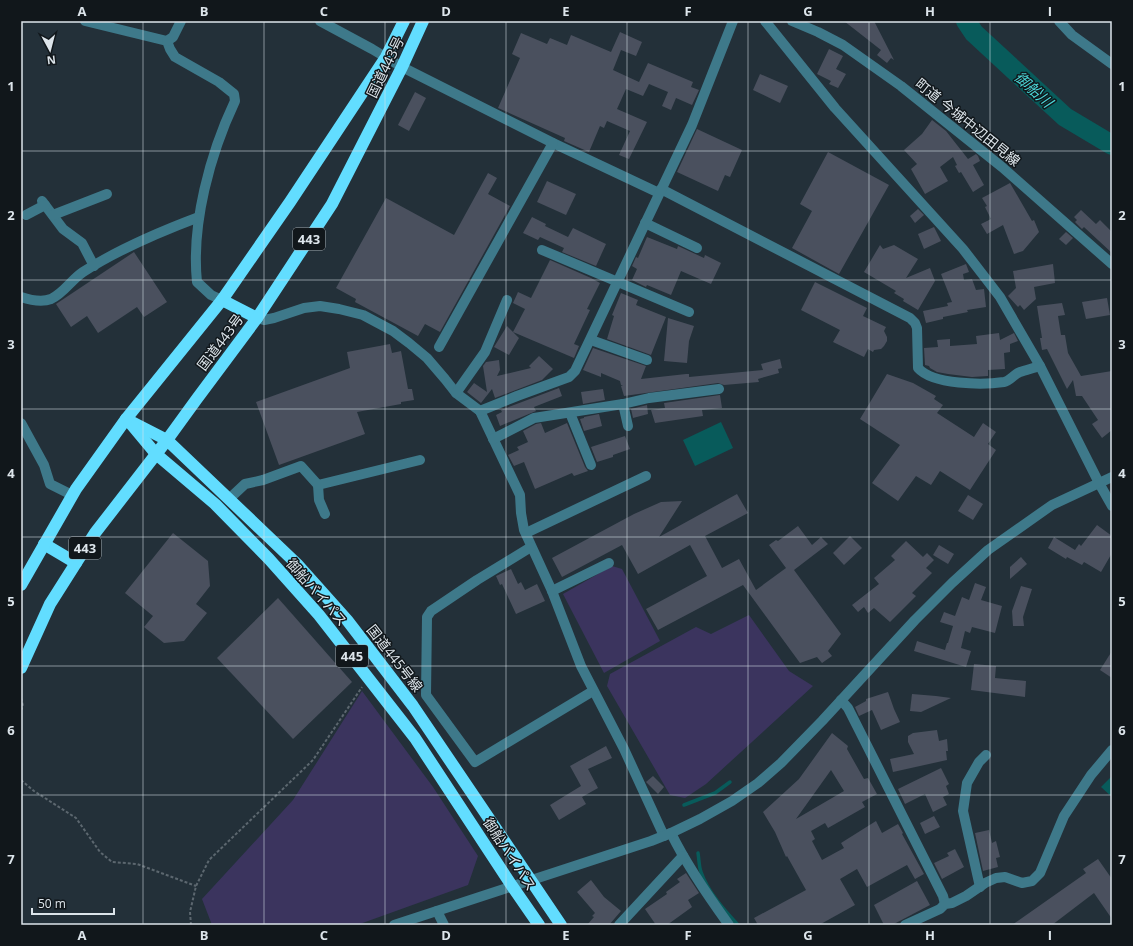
<svg xmlns="http://www.w3.org/2000/svg" width="1133" height="946" font-family="'Open Sans','Noto Sans JP',sans-serif">
<rect width="100%" height="100%" fill="#233039"/>
<g fill="#3b345e">
<polygon points="612,566 622,569 660,641 604,673 563,594"/>
<polygon points="749,615 789,671 813,686 706,784 685,798 670,795 607,686 610,674 696,627 711,634"/>
<polygon points="362,691 433,787 478,856 468,885 357,925 212,925 202,899 293,800"/>
</g>
<g fill="#085b5b">
<polygon points="721,422 733,448 695,466 683,440"/>
<polygon points="1112,776 1112,797 1101,787"/>
</g>
<g fill="none" stroke-linecap="round" stroke-linejoin="round">
<g stroke="#085b5b" stroke-width="3.5">
<polyline points="684,805 715,793 730,782"/>
<path d="M698 853C699 859 699 867 701 872 708 892 724 910 738 925"/>
</g>
<polyline stroke="#085b5b" stroke-width="20" points="966,21 974,33 1065,117 1112,145"/>
</g>
<g fill="#4a505e" fill-rule="evenodd">
<polygon points="844,21 874,21 894,60 891,58 887,63 877,55 881,50"/>
<polygon points="620,32 642,42 636,56 621,50 613,70 639,82 648,63 693,82 691,87 699,90 692,105 676,98 671,110 662,106 668,92 649,84 643,96 626,89 617,109 647,122 629,159 619,155 630,131 607,121 604,128 600,126 589,152 564,141 565,138 498,108 520,58 512,54 521,33 547,44 550,38 567,45 571,35 611,52"/>
<polygon points="829,49 843,56 836,69 846,74 838,88 829,84 831,81 817,74"/>
<polygon points="760,74 788,86 780,103 753,90"/>
<polygon points="415,92 426,98 409,131 398,125"/>
<polygon points="932,120 946,131 968,159 976,154 978,156 980,161 973,165 984,185 973,192 961,172 959,173 955,166 957,165 953,157 940,167 948,181 925,194 911,169 917,164 904,150 922,134"/>
<polygon points="697,129 742,150 730,177 725,175 718,191 677,172"/>
<polygon points="828,152 889,185 839,274 792,248 812,211 800,204"/>
<polygon points="488,173 497,178 488,194 510,206 440,332 425,324 418,336 355,302 356,299 336,288 386,198 454,235"/>
<polygon points="547,181 576,194 566,215 537,202"/>
<polygon points="1010,183 1032,221 1034,220 1039,232 1023,251 1014,254 1003,225 987,234 981,224 991,219 985,207 987,206 982,198"/>
<polygon points="918,209 924,215 915,223 910,216"/>
<polygon points="1081,210 1096,224 1100,220 1112,232 1112,253 1085,228 1084,227 1082,229 1075,222 1077,220 1074,217"/>
<polygon points="532,217 546,224 545,226 568,237 573,228 606,244 596,266 562,252 564,248 540,237 538,240 523,233"/>
<polygon points="934,227 941,241 924,249 918,234"/>
<polygon points="1066,232 1073,238 1066,245 1059,239"/>
<polygon points="647,237 677,249 678,246 704,258 705,255 721,263 711,284 681,271 671,295 647,285 646,287 632,280 637,269 632,266 636,257 638,258"/>
<polygon points="880,245 883,249 894,245 918,259 906,278 930,268 935,281 918,310 903,301 904,299 894,293 896,291 864,272"/>
<polygon points="134,252 167,302 144,317 137,307 98,333 87,316 71,327 56,304"/>
<polygon points="550,260 591,278 600,283 587,309 590,310 574,344 579,346 574,358 513,332 519,338 509,355 494,347 507,326 513,332 525,309 513,303 518,292 531,298"/>
<polygon points="966,264 969,272 963,274 964,280 972,279 976,290 984,289 986,307 967,310 968,312 943,317 943,319 926,323 923,311 948,306 947,303 952,302 941,274"/>
<polygon points="1053,264 1055,283 1034,287 1036,299 1024,310 1020,305 1018,307 1008,296 1016,288 1013,271"/>
<polygon points="815,282 867,308 863,316 886,327 884,331 887,337 887,341 884,346 881,349 874,350 873,352 868,349 864,357 833,342 840,330 801,310"/>
<polygon points="621,293 638,300 636,305 666,317 651,355 607,339 614,316 612,315"/>
<polygon points="1107,298 1110,315 1086,319 1082,302"/>
<polygon points="1062,303 1065,315 1058,316 1061,335 1065,335 1068,353 1081,376 1112,371 1112,430 1102,438 1092,424 1098,420 1082,396 1076,396 1073,380 1067,389 1047,349 1042,350 1040,338 1042,338 1037,306"/>
<polygon points="668,318 694,326 689,341 687,363 664,361"/>
<polygon points="999,333 1000,340 1014,333 1018,341 1010,344 1010,352 1004,353 1005,369 988,370 988,376 972,377 948,374 937,372 930,368 929,366 925,365 924,348 938,347 937,340 950,339 950,346 977,344 976,336"/>
<polygon points="390,344 392,353 401,351 408,389 412,389 414,400 401,402 401,404 357,412 365,434 279,465 256,402 350,368 347,352"/>
<polygon points="593,348 646,366 641,379 686,374 689,374 689,377 763,370 761,364 780,359 782,368 778,369 779,373 758,379 759,382 724,385 718,383 624,396 621,386 623,386 621,385 620,381 601,373 601,377 583,370"/>
<polygon points="539,356 553,369 542,380 495,398 492,389 481,403 467,392 474,383 487,392 483,366 486,362 499,360 500,370 497,376 531,368 529,366"/>
<polygon points="887,374 913,383 936,396 934,399 943,405 937,413 974,437 983,423 996,432 988,444 996,450 970,490 940,471 931,485 916,476 898,501 872,483 900,445 860,419"/>
<polygon points="559,388 562,396 534,407 536,411 500,426 496,415 502,412 501,410"/>
<polygon points="603,389 605,400 583,404 581,392"/>
<polygon points="720,395 722,408 702,410 703,416 655,423 651,410 665,408 664,403"/>
<polygon points="647,405 648,414 633,418 631,409"/>
<polygon points="599,414 602,426 584,431 580,419 584,418 584,417"/>
<polygon points="541,423 545,433 567,423 585,467 588,471 574,476 572,473 535,489 524,462 514,466 508,455 519,450 517,447 528,442 523,431 536,424"/>
<polygon points="625,436 630,449 613,455 613,457 597,462 591,447"/>
<polygon points="737,494 748,513 705,536 722,568 739,559 756,590 786,568 769,545 776,540 778,541 798,526 812,545 821,537 828,544 794,570 841,634 828,651 832,656 822,663 817,657 800,663 743,585 658,630 646,609 707,576 690,545 638,574 622,545 562,577 552,558 634,514 661,502 682,501 659,537"/>
<polygon points="968,495 983,504 973,520 958,511"/>
<polygon points="1097,525 1112,536 1112,553 1101,572 1084,562 1082,565 1067,557 1066,559 1048,548 1054,537 1075,550 1079,544 1081,546"/>
<polygon points="173,533 208,561 210,586 196,604 207,613 184,641 164,643 144,627 153,616 125,593"/>
<polygon points="850,536 862,548 844,565 833,553"/>
<polygon points="906,541 923,557 927,553 934,560 926,568 932,573 912,593 916,596 890,622 874,608 868,613 864,607 858,612 852,605 879,584 874,578 895,560 891,556"/>
<polygon points="939,545 954,554 948,564 933,555"/>
<polygon points="1021,557 1027,564 1010,579 1010,567"/>
<polygon points="511,569 518,584 521,582 525,590 537,584 545,601 516,614 502,584 500,585 496,576"/>
<polygon points="975,583 986,587 981,600 1002,606 995,633 972,627 970,633 965,631 961,648 971,651 966,667 914,651 917,641 945,650 947,643 948,643 953,626 940,622 944,612 955,616 962,597 969,600"/>
<polygon points="1021,586 1032,589 1023,617 1024,626 1013,626 1012,611"/>
<polygon points="278,598 352,682 293,739 217,658"/>
<polygon points="1112,651 1112,678 1100,670"/>
<polygon points="974,664 996,666 995,678 1026,681 1025,697 971,690"/>
<polygon points="888,692 894,709 900,722 881,730 872,710 859,716 855,707 866,701 866,699"/>
<polygon points="912,694 936,696 951,698 921,712 910,711"/>
<polygon points="937,730 939,741 947,739 948,751 946,751 947,760 893,772 890,759 914,754 908,742 908,736 913,733"/>
<path d="M832 733 848 746 847 749 864 779 868 778 877 794 862 802 865 807 828 828 825 823 811 831 815 839 812 841 822 860 844 848 841 843 876 821 882 833 898 824 903 833 902 834 924 874 915 879 907 865 867 887 857 869 840 879 855 905 819 925H758L754 918 806 890 787 856 786 857 775 832 763 812 799 779ZM831 770 844 791 796 819Z"/>
<polygon points="606,746 612,758 588,769 598,788 582,797 586,804 559,820 550,805 581,786 570,766"/>
<polygon points="941,768 949,784 946,786 949,794 943,797 947,805 933,812 925,794 905,804 898,789"/>
<polygon points="653,776 664,787 658,794 646,782"/>
<polygon points="934,816 940,827 925,834 920,823"/>
<polygon points="989,830 992,843 996,841 1000,857 996,858 998,867 983,871 975,833"/>
<polygon points="955,849 964,867 942,879 934,863 949,856 947,853"/>
<polygon points="1098,859 1112,879 1112,919 1094,893 1052,925 1012,925 1086,873 1083,869"/>
<polygon points="686,873 699,893 688,900 692,907 667,925 656,925 645,909 667,894 666,892 680,882 677,879"/>
<polygon points="591,880 604,897 621,911 609,925 587,925 594,917 592,916 595,913 577,892"/>
<polygon points="917,881 930,905 892,925 884,925 874,905"/>
</g>
<g fill="none" stroke-linecap="round" stroke-linejoin="round">
<g stroke="#5c676f" stroke-width="2" stroke-dasharray="3 2" stroke-linecap="butt">
<polyline points="21,698 23,706 21,710"/>
<polyline points="21,780 34,791 76,818 100,852 112,862 137,864 196,886"/>
<polyline points="191,925 190,912 196,886 209,860 313,760 362,687"/>
</g>
<g stroke="#3e798a" stroke-width="10">
<path d="M85 21 167 41 170 49 175 57 219 82 234 94 235 101C210 154 191 224 197 282L211 295 222 300"/>
<polyline points="320,21 372,49 402,67 553,143 659,193"/>
<polyline points="765,21 835,108 963,249 1000,297 1040,366 1099,483 1112,506"/>
<polyline points="792,21 818,32 843,45 901,86 1002,167 1112,264"/>
<polyline points="1059,21 1072,35 1112,64"/>
<polyline points="167,41 173,37 181,21"/>
<path d="M661 189 910 318 915 323 917 328 918 368C933 385 983 385 1004 382 1010 381 1014 374 1020 372 1026 370 1034 368 1040 366"/>
<polyline points="42,201 63,229 82,243 94,266"/>
<polyline points="26,215 45,205"/>
<polyline points="53,215 107,194"/>
<polyline points="645,223 697,248"/>
<polyline points="542,250 689,312"/>
<path d="M21 297C30 300 41 303 51 299 64 293 71 280 83 272 119 249 159 232 199 217"/>
<polyline points="257,318 264,320 274,318 304,308 320,306 339,309 363,315 393,331 409,343 427,358 445,379 456,393 480,411 520,495 521,513 524,530 552,591 581,666 624,749 664,836"/>
<polyline points="591,340 647,360"/>
<polyline points="439,347 553,143"/>
<polyline points="456,393 485,352 507,300"/>
<polyline points="623,404 628,426"/>
<polyline points="480,411 517,396 569,377 575,371 692,125 733,21"/>
<polyline points="570,413 591,465"/>
<polyline points="21,423 44,465 50,484 72,495"/>
<polyline points="493,439 534,418 623,404 649,398 719,389"/>
<polyline points="318,485 319,500 325,514"/>
<polyline points="229,499 245,484 263,480 301,466 318,485 420,460"/>
<polyline points="526,533 646,476"/>
<polyline points="531,547 477,580 431,611 427,617 426,695 475,762 593,691"/>
<polyline points="552,591 609,563"/>
<polyline points="841,700 848,708 943,896 945,904"/>
<path d="M671 833C687 866 708 896 729 925"/>
<polyline points="980,887 963,811 967,783 979,762 986,755"/>
<polyline points="437,911 444,925"/>
<polyline points="394,925 651,841 671,833 700,819 732,801 758,783 781,763 822,721 915,620 952,583 988,550 1052,505 1112,477"/>
<polyline points="619,925 683,856"/>
<polyline points="905,925 940,909 945,904 952,903 966,896 985,883 996,878 1005,877 1022,883 1032,881 1040,873 1064,816 1091,775 1112,750"/>
</g>
<g stroke="#62ddff" stroke-width="12">
<polyline points="222,300 257,318"/>
<polyline points="126,419 167,440 297,564 347,620 413,706 561,925"/>
<polyline points="131,424 156,454 215,504 269,559 319,615 415,738 512,886 539,925"/>
<polyline points="44,544 76,563"/>
<polyline points="21,585 76,489 126,419 222,300 290,202 386,57 404,21"/>
<polyline points="21,668 50,604 95,533 167,440 196,400 257,318 332,204 402,67 423,21"/>
</g>
</g>
<path fill="none" stroke="#dde5eb" stroke-width="1" stroke-opacity="0.55" d="M143 21V925M264 21V925M385 21V925M506 21V925M627 21V925M748 21V925M869 21V925M990 21V925M21 151H1112M21 280H1112M21 409H1112M21 537H1112M21 666H1112M21 795H1112"/>
<g text-anchor="middle" dominant-baseline="central" stroke-width="3" stroke-linejoin="round" paint-order="stroke">
<g fill="#11171b" stroke="#a0a7ad" stroke-width="1">
<rect x="293" y="228" width="32" height="22" rx="3"/>
<rect x="69" y="537" width="32" height="22" rx="3"/>
<rect x="336" y="645" width="32" height="22" rx="3"/>
</g>
<g font-size="13" font-weight="bold" fill="#dde5eb">
<text x="309" y="239">443</text>
<text x="85" y="548">443</text>
<text x="352" y="656">445</text>
</g>
<g font-size="14" fill="#dde5eb" stroke="#11171b">
<text transform="translate(385 67) rotate(-64)">国道443号</text>
<text transform="translate(968 122) rotate(39)">町道 今城中辺田見線</text>
<text transform="translate(220 342) rotate(-53)">国道443号</text>
<text transform="translate(317 592) rotate(49)">御船バイパス</text>
<text transform="translate(395 658) rotate(52)">国道445号線</text>
<text transform="translate(510 854) rotate(57)">御船バイパス</text>
</g>
<g font-size="15" font-style="italic" fill="#4bd7d8" stroke="#11171b">
<text transform="translate(1034 89) rotate(42)">御船川</text>
</g>
</g>
<rect width="1133" height="946" fill="none" stroke="#11171b" stroke-width="44"/>
<g transform="translate(50 50) rotate(173)" stroke="#11171b" stroke-width="3" paint-order="stroke">
<path d="M0-3L7 15L0 10L-7 15Z" fill="#dde5eb"/>
<text y="-6" font-size="11" font-weight="bold" text-anchor="middle" fill="#dde5eb">N</text>
</g>
<path d="M32 908v6h82v-6" fill="none" stroke="#dde5eb" stroke-width="2"/>
<text x="38" y="908" font-size="12" fill="#dde5eb" stroke="#11171b" stroke-width="3" paint-order="stroke">50 m</text>
<rect x="22" y="22" width="1089" height="902" fill="none" stroke="#dde5eb" stroke-width="1.5"/>
<g font-size="13" text-anchor="middle" font-weight="bold" fill="#dde5eb">
<text x="82" y="16">A</text>
<text x="204" y="16">B</text>
<text x="324" y="16">C</text>
<text x="446" y="16">D</text>
<text x="566" y="16">E</text>
<text x="688" y="16">F</text>
<text x="808" y="16">G</text>
<text x="930" y="16">H</text>
<text x="1050" y="16">I</text>
<text x="11" y="91">1</text>
<text x="1122" y="91">1</text>
<text x="11" y="220">2</text>
<text x="1122" y="220">2</text>
<text x="11" y="349">3</text>
<text x="1122" y="349">3</text>
<text x="11" y="478">4</text>
<text x="1122" y="478">4</text>
<text x="11" y="606">5</text>
<text x="1122" y="606">5</text>
<text x="11" y="735">6</text>
<text x="1122" y="735">6</text>
<text x="11" y="864">7</text>
<text x="1122" y="864">7</text>
<text x="82" y="940">A</text>
<text x="204" y="940">B</text>
<text x="324" y="940">C</text>
<text x="446" y="940">D</text>
<text x="566" y="940">E</text>
<text x="688" y="940">F</text>
<text x="808" y="940">G</text>
<text x="930" y="940">H</text>
<text x="1050" y="940">I</text>
</g>
</svg>
